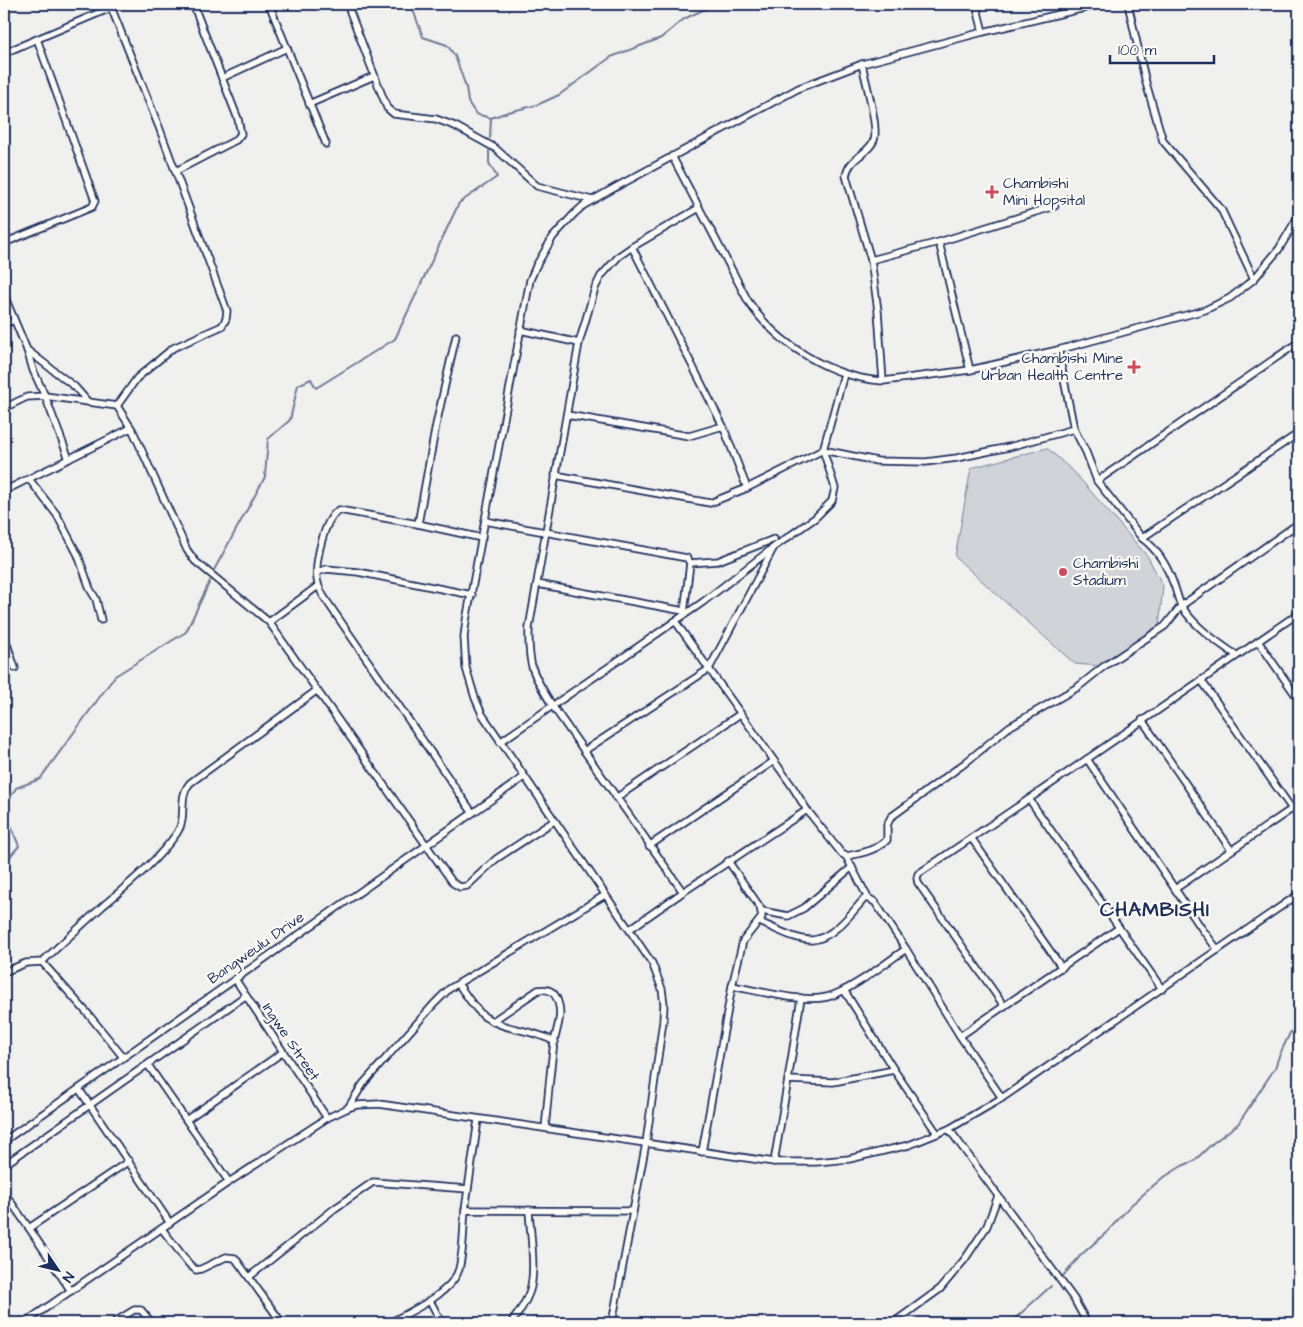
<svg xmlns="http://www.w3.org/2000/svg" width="1303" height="1327" font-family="'Architects Daughter',sans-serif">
<rect width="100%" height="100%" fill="#f0f0ee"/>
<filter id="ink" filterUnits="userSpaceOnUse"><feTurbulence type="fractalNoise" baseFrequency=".02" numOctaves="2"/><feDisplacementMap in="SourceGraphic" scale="10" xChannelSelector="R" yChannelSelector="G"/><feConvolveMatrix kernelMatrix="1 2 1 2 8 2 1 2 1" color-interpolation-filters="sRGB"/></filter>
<g filter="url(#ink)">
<polygon fill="#d0d3d8" stroke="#76819b" points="1047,448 1074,472 1148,557 1163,586 1159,627 1100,666 1075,664 955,557 971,468"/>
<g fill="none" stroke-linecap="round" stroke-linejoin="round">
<g stroke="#6f7b97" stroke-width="2">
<polyline points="408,4 412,7 423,37 447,45 455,56 466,87 468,102 476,114 491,118"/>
<polyline points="490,138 491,118 508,112 537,105 559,95 611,57 661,38 684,19 709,7 712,4"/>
<polyline points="214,570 265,477 268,439 290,420 298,385 311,379 316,388 395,339 459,203 497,177 489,163 489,151"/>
<polyline points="4,867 7,860 19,846 4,809 16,788 40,779 115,676 186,632 210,581"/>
<polyline points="1062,1277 1081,1255 1108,1231 1131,1205 1161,1179 1182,1166 1194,1161 1213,1143 1238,1124 1275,1068 1279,1056 1290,1033 1299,1023"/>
<polyline points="1010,1323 1051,1286"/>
</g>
<defs>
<g id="street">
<polyline points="269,4 326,144"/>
<polyline points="347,4 387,108 394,114 436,119 455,126 495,148 537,186 592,200"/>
<polyline points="976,4 983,32"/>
<polyline points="1128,4 1146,83 1163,141 1221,209 1254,279"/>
<polyline points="111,7 159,127 227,311 226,319 222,326 173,348 137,378 117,406"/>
<polyline points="4,53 120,4"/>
<path d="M862 64C865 79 879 128 874 140 868 155 849 157 846 176L871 260 878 311 883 381"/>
<polyline points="222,78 287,48"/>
<polyline points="309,104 374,76"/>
<path d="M672 156 748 301C776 344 832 378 883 381L970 370 1058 350 1205 310 1230 298 1254 279 1279 249 1299 215"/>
<polyline points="176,171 236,140 241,134 238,119 193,4"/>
<polyline points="939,242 970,370"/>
<polyline points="4,243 92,207 95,201 37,39"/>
<polyline points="632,247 723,426 747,488"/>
<polyline points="871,260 939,242 1055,206"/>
<polyline points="4,295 27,350 33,370 45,396 69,459"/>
<polyline points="4,324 14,320"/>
<polyline points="520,330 579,343"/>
<polyline points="27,350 75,387 88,402"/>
<path d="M1058 350 1074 429 1086 452 1097 481 1142 538C1157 549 1168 568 1174 585 1177 592 1178 601 1182 607 1196 628 1216 641 1236 655"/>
<polyline points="4,408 27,397 45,396 117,406 133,431 187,550 195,561 269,622"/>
<polyline points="567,415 689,436 723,426"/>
<polyline points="555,475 710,503 747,488 823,450 877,461 926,462 957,458 1009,447 1074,429"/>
<polyline points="29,479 57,515 78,555 90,589 96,599 101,620"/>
<polyline points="1097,481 1299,342"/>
<polyline points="4,491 131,428"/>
<polyline points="485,521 687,558 690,563"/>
<polyline points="418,524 436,425 456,336"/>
<polyline points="1142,538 1299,433"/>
<polyline points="690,563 718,561 774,539"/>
<polyline points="317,572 327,569 358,572 472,595"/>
<polyline points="537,584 684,611"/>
<polyline points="318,586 269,622 453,883 460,887 467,886 496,859 554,821"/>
<polyline points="684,613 690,563"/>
<polyline points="675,621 792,786 807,810 683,892"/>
<polyline points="4,635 15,668"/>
<polyline points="1258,641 1299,700"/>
<polyline points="1201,680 1292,809"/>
<polyline points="1142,720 1231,850"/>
<polyline points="500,742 703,602 774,547 815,518 832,501 835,488 823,450 844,374"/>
<polyline points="584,751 709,669 773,549"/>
<polyline points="1087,759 1202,929 1218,950"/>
<polyline points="616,798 740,714"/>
<path d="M807 810 842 854 846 856C860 854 877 850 887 840V825L891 817 965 763 1009 727 1078 687 1103 667 1165 626 1181 606 1299 523"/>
<path d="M472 812 328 603C323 596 318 587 317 579 315 562 324 518 339 510L418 524 482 538"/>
<polyline points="972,839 1062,968"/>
<polyline points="649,846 774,761"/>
<polyline points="846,856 868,898 875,902 906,949"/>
<polyline points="728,861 760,907 762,917 743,941 732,986"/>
<polyline points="1175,889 1299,804"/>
<polyline points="762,911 788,916 804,908 852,867"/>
<path d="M759 922C775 928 794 940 812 940 832 939 852 913 864 899L868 898"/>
<path d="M630 929 683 892 552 705C532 673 528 666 529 628L579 343 595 288 601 276 619 256 632 247 699 208"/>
<polyline points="42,962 89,1015 123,1057"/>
<path d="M4 972 26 963 42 962C62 943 83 924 104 905 130 883 157 861 177 833 188 817 177 798 190 783L316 691"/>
<polyline points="235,979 327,1118"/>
<path d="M458 984C466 994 474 1009 485 1017 506 1031 533 1029 555 1042"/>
<polyline points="1162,989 1029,799 1299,613"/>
<polyline points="844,990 894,1070 937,1133"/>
<polyline points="1004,1006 918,883 917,878 918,874 1029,799"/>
<path d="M493 1021 538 990C548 988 555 991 558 1002 563 1016 556 1030 554 1043 550 1071 548 1100 545 1128"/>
<polyline points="960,1036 1119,928"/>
<polyline points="148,1065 229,1182"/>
<polyline points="788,1080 801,998"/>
<polyline points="79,1089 170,1223"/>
<polyline points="348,1108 363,1084 434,1004 449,989 605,895"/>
<polyline points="186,1120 283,1052"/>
<polyline points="949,1129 1074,1299 1087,1323"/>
<polyline points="4,1141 524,777"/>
<path d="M702 1152 732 986C759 991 802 1003 827 997 849 992 887 962 906 949L960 1036 1002 1098"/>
<polyline points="774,1162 788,1080 833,1082 894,1070"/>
<polyline points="4,1165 245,996"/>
<polyline points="4,1192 29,1228"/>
<polyline points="465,1210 478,1120"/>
<polyline points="162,1229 189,1264 196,1270 201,1269 226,1257 235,1258 282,1323"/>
<polyline points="249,1277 334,1209 373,1182 468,1189"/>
<polyline points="71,1291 29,1228 129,1161"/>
<polyline points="430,1301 442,1323"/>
<polyline points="4,1316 9,1323"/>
<polyline points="24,1323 229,1182 327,1118 348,1108 357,1105 379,1104 774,1162 816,1162 849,1159 909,1145 949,1129 1002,1098 1299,894"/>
<polyline points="113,1323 134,1310 141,1310 152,1323"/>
<path d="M389 1323C410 1312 452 1293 459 1269 464 1250 463 1229 465 1210L633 1211"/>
<path d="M511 1323C518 1314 525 1304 529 1293 537 1273 530 1232 529 1210"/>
<polyline points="612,1323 646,1143 663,1021 664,1004 662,989 652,963 482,714 475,698 466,668 464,637 466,621 530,280 536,266 553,237 574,214 584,205 616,187 799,88 862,64 983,32 1102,4"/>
<polyline points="893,1323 940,1289 965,1259 987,1226 998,1196"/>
</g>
</defs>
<use href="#street" stroke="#1b2f5e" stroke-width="9"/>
<use href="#street" stroke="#fdfcf7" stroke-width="5.5"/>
</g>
</g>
<g fill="#d1495b" stroke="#fdfcf7" stroke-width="2">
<path d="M989.5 184.5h5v5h5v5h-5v5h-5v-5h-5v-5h5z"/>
<path d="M1131.5 359.5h5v5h5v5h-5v5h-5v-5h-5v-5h5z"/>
<circle cx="1063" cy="572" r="5"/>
</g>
<g text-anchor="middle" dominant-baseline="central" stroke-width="4.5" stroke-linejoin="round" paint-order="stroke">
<g font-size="15" fill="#1b2f5e" stroke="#fdfcf7" text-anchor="start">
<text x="1003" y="183">Chambishi<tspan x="1003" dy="17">Mini Hopsital</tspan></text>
<text x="1123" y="358" text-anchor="end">Chambishi Mine<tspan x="1123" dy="17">Urban Health Centre</tspan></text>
<text x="1073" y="563">Chambishi<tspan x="1073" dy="17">Stadium</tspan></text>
</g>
<g font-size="15" fill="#1b2f5e" stroke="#fdfcf7">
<text transform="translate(256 948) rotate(-35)">Bangweulu Drive</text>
<text transform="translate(291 1042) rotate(56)">Ingwe Street</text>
</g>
<g font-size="20" font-weight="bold" letter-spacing="1" fill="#1b2f5e" stroke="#fdfcf7">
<text x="1155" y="910">CHAMBISHI</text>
</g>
</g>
<rect width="1303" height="1327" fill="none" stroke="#fdfcf7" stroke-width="20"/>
<rect x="10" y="10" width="1283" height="1307" fill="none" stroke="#1b2f5e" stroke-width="2" filter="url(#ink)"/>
<g transform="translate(58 1270) rotate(125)" stroke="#fdfcf7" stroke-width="4" paint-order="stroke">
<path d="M0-4L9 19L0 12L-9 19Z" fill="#1b2f5e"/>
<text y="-8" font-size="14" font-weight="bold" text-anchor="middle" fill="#1b2f5e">N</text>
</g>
<path d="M1110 55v8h104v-8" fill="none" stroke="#1b2f5e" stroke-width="2.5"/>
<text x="1118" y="55" font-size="15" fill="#1b2f5e" stroke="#fdfcf7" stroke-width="4" paint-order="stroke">100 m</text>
</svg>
